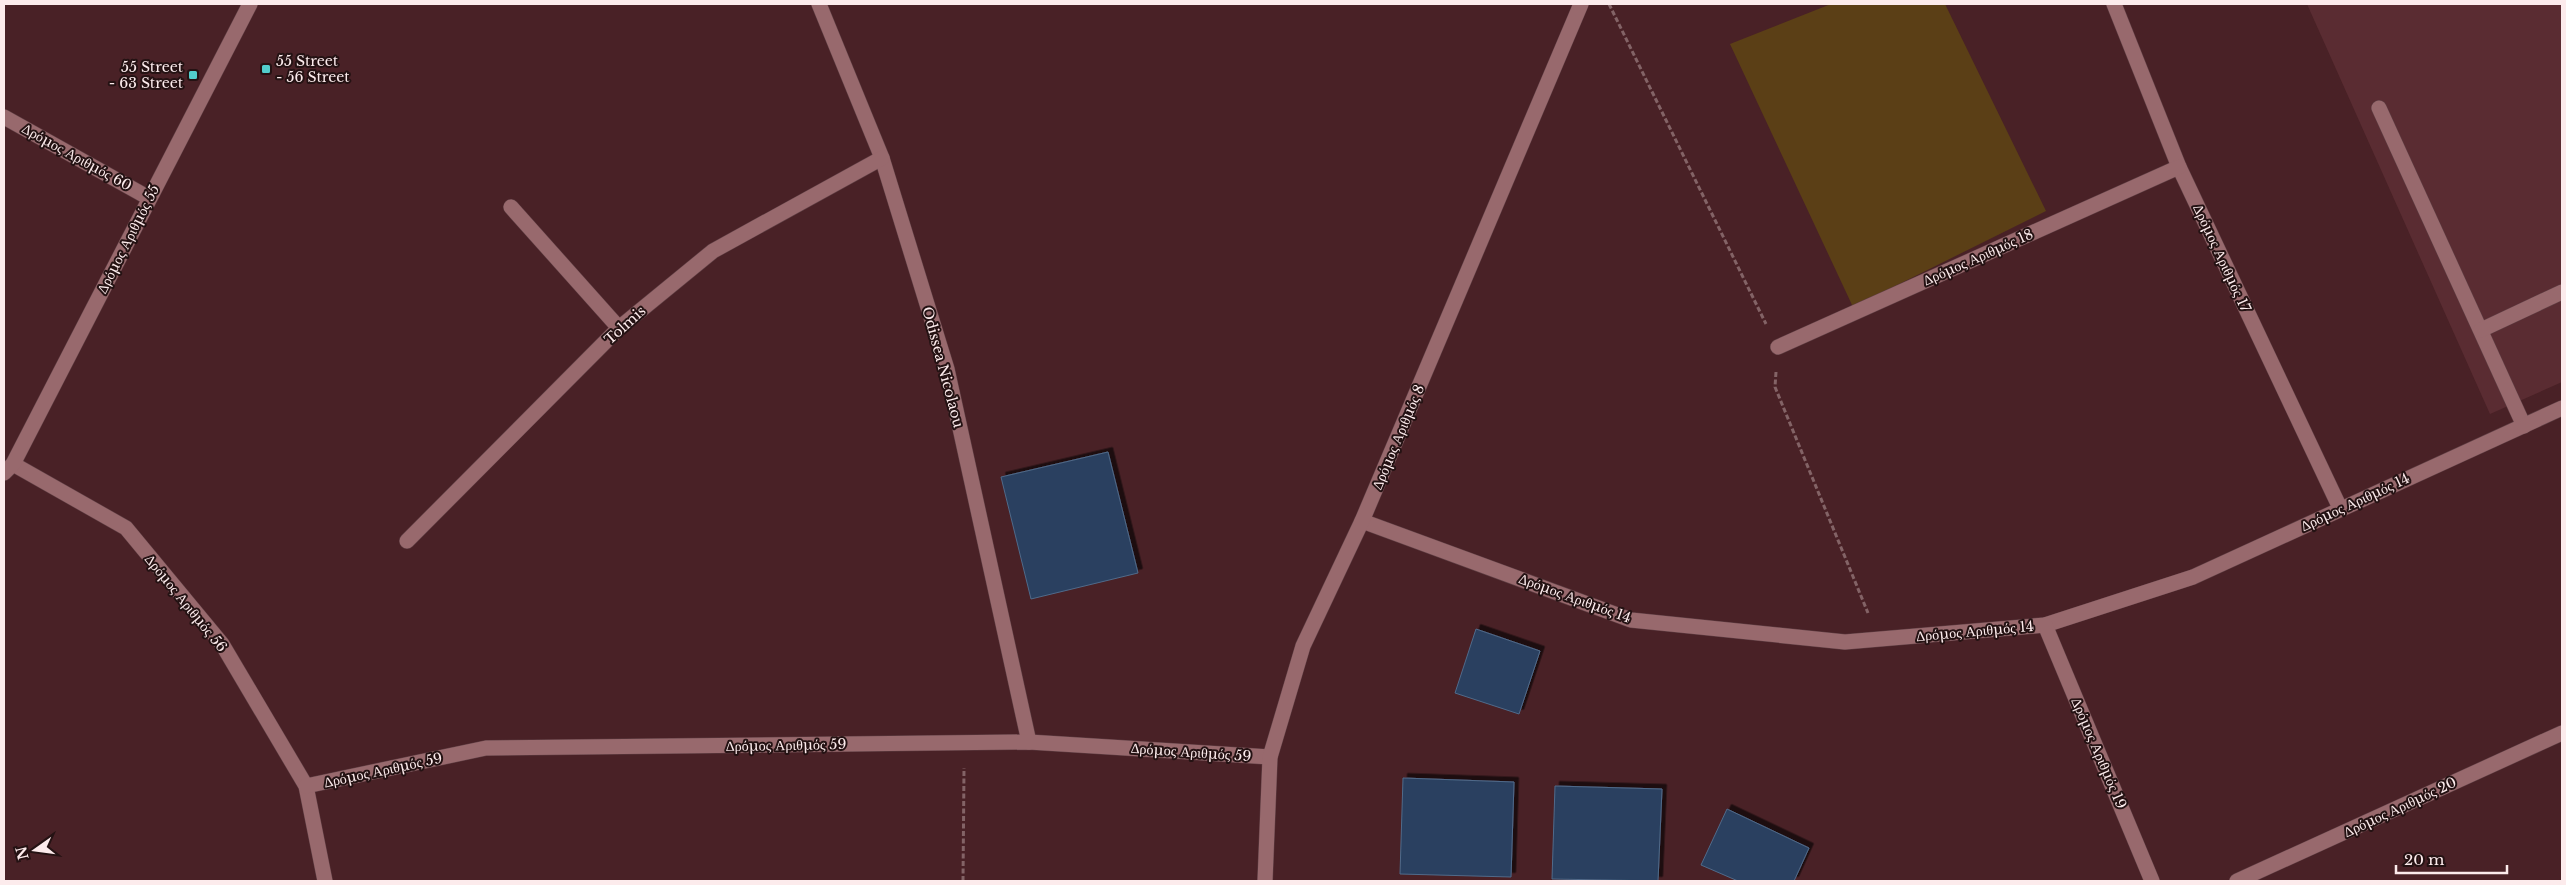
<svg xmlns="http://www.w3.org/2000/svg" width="2566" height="885" font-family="'Libre Baskerville',serif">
<defs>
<filter id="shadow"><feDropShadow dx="4.5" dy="-4.5" stdDeviation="0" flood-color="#0009"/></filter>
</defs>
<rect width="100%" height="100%" fill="#492126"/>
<polygon fill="#5a2c32" points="2307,4 2562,4 2562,382 2490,414"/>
<polygon fill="#5b3f16" points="1831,4 1945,4 2046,211 1853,307 1730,44"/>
<g fill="#294160" stroke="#506a8a" filter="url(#shadow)">
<polygon points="1108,452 1138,573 1031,599 1001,477"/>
<polygon points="1476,629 1540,651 1519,714 1455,693"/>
<polygon points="1403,778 1514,782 1511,877 1400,874"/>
<polygon points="1555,786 1662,789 1658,881 1552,879"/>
<polygon points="1727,809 1809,848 1794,881 1738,881 1701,865"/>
</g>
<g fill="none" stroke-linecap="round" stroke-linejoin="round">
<defs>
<g id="minor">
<polyline points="819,4 882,158 947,369 1029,742"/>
<polyline points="2114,4 2179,167 2340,508"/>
<polyline points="2379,108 2524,426"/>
<polyline points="4,117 149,198"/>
<polyline points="511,207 619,328"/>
<polyline points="2481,330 2562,292"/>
<polyline points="1778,347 2179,167"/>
<polyline points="13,464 126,528 222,644 306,786 325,881"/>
<polyline points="4,473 13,464 250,4"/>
<polyline points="1362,521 1631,620 1845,642 2045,625 2193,577 2562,408"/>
<polyline points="407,541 619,328 713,251 882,158"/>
<polyline points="2045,625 2152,881"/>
<polyline points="306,786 486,748 1029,742 1270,757"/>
<polyline points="1265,881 1270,757 1303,646 1362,521 1581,4"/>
<polyline points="2237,881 2562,733"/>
</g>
</defs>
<use href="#minor" stroke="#5f3f44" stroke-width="16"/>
<g stroke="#836366" stroke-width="3" stroke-dasharray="5 2.5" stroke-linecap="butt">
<polyline points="1609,4 1766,324"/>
<polyline points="1776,372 1775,387 1868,613"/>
<polyline points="963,881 964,768"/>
</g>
<use href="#minor" stroke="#98696d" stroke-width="15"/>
</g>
<g fill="#52cdcc" stroke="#241213" stroke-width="2">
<rect x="261" y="64" width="10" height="10" rx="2.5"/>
<rect x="188" y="70" width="10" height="10" rx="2.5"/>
</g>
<g text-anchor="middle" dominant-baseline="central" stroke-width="4" stroke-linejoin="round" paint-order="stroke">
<g font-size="14" fill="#fcebec" stroke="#241213" text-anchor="start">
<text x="276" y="61">55 Street<tspan x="276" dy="16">- 56 Street</tspan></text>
<text x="183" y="67" text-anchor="end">55 Street<tspan x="183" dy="16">- 63 Street</tspan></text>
</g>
<g font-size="14" fill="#fcebec" stroke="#241213">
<text transform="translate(77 157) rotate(29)">Δρόμος Αριθμός 60</text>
<text transform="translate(128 239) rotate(-63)">Δρόμος Αριθμός 55</text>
<text transform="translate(1978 257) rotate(-24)">Δρόμος Αριθμός 18</text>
<text transform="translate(2222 258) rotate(65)">Δρόμος Αριθμός 17</text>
<text transform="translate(625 325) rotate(-42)">Tolmis</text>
<text transform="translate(943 367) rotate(75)">Odissea Nicolaou</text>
<text transform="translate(1398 437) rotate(-67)">Δρόμος Αριθμός 8</text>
<text transform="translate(2355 502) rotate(-25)">Δρόμος Αριθμός 14</text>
<text transform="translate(1575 598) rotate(20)">Δρόμος Αριθμός 14</text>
<text transform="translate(186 603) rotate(51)">Δρόμος Αριθμός 56</text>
<text transform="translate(1975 631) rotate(-5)">Δρόμος Αριθμός 14</text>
<text transform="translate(786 745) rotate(-1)">Δρόμος Αριθμός 59</text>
<text transform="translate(1191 752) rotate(4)">Δρόμος Αριθμός 59</text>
<text transform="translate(2099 753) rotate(67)">Δρόμος Αριθμός 19</text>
<text transform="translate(383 770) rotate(-12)">Δρόμος Αριθμός 59</text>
<text transform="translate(2400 807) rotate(-25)">Δρόμος Αριθμός 20</text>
</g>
</g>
<rect width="2566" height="885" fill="none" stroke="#fcebec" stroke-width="10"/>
<g transform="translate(35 850) rotate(256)" stroke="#241213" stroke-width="4" paint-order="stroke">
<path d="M0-4L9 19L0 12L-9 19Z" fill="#fcebec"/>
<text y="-8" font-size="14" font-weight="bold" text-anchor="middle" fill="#fcebec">N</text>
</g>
<path d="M2396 865v8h111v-8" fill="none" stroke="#fcebec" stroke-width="2.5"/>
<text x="2404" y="865" font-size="15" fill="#fcebec" stroke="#241213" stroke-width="4" paint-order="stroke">20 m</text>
</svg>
